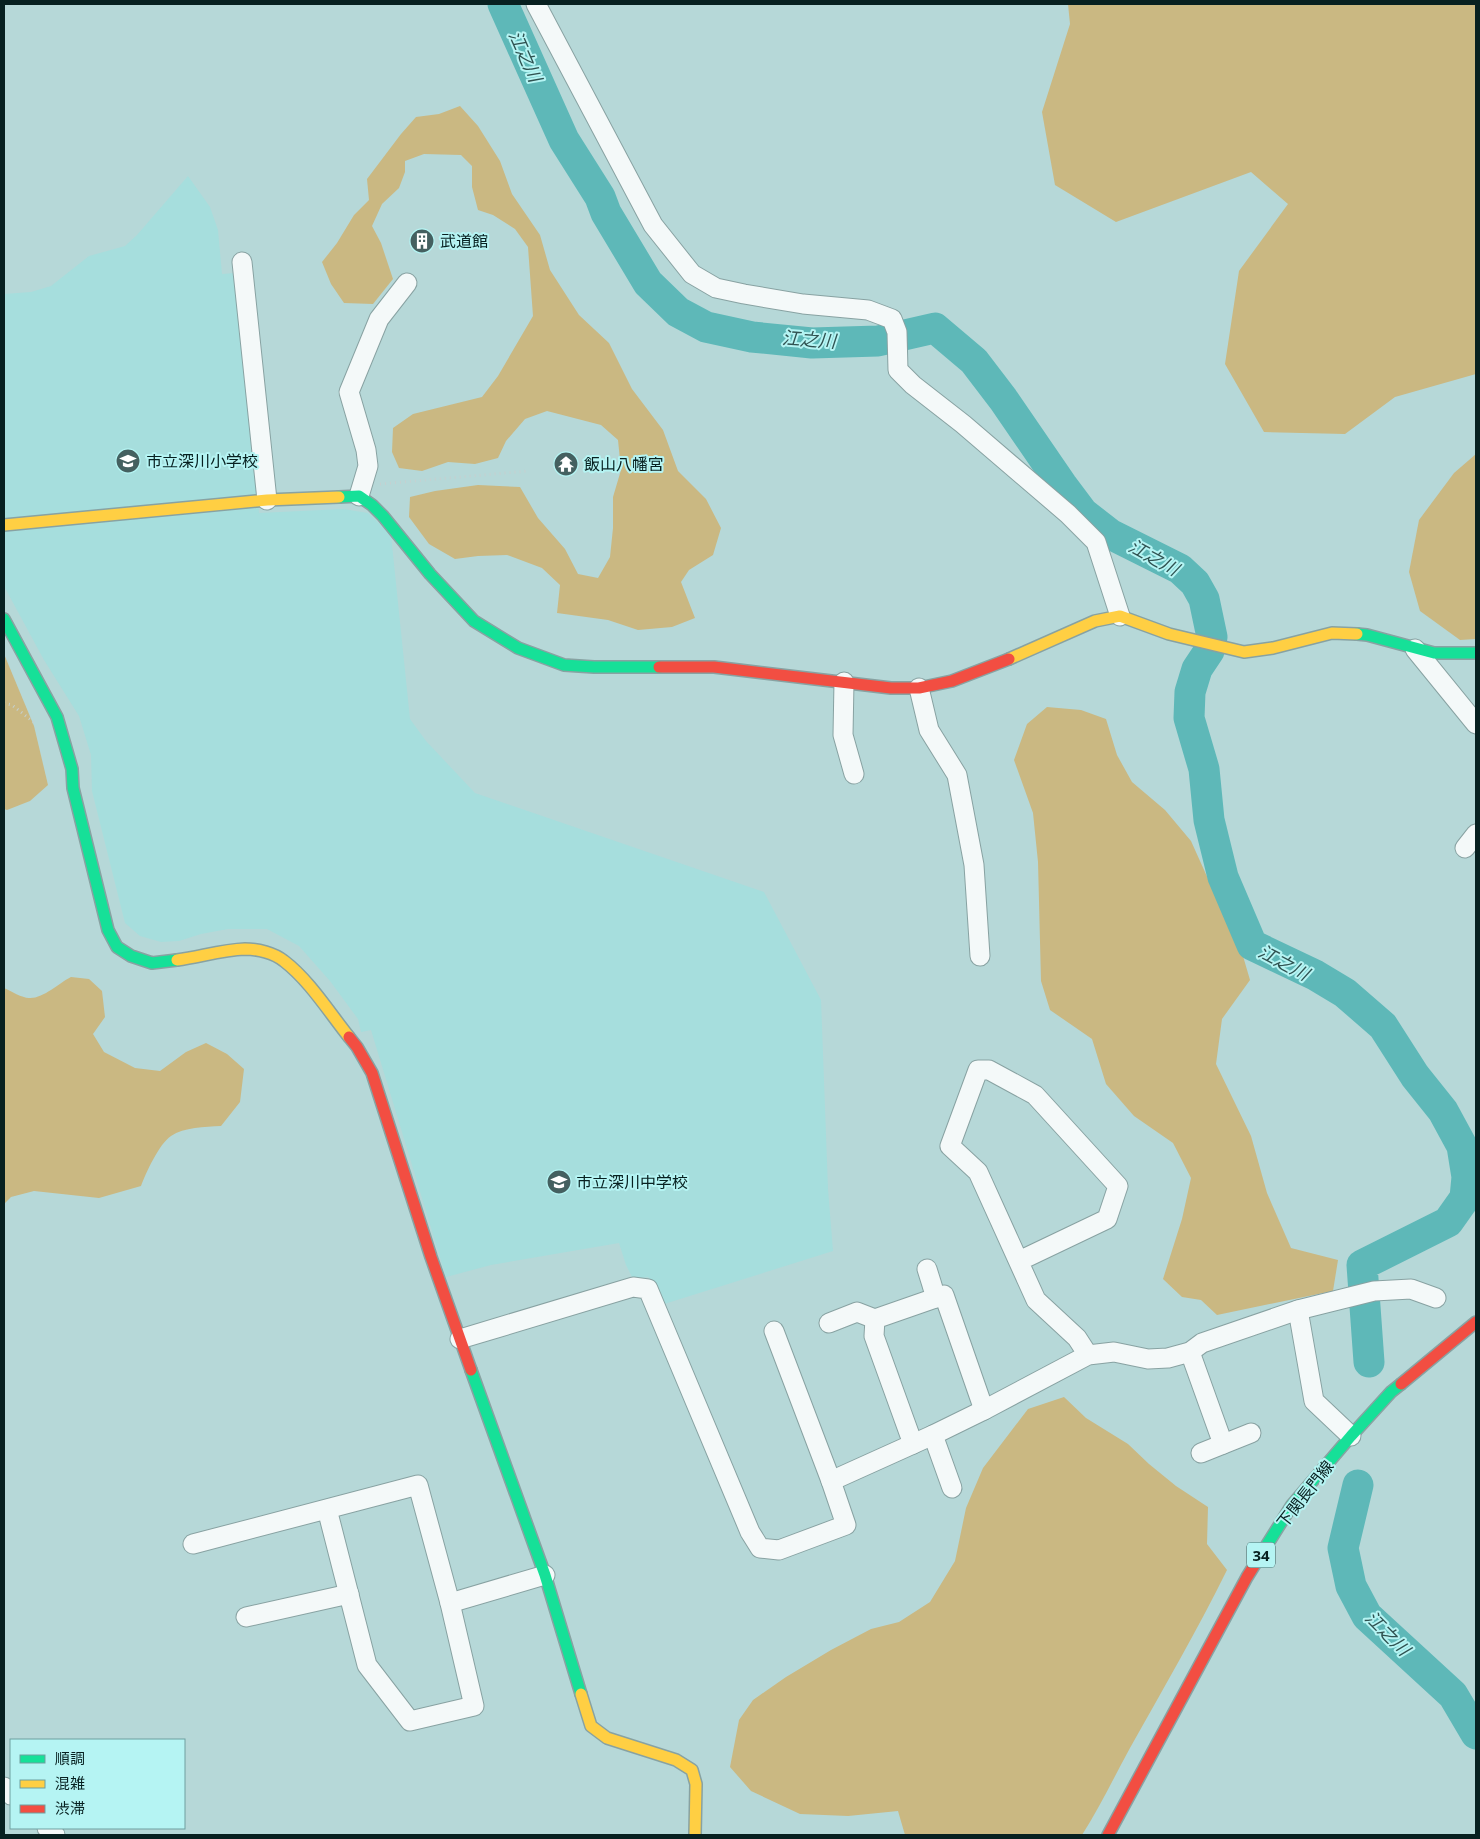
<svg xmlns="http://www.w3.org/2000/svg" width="1480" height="1839" font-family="'Open Sans','Noto Sans JP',sans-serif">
<rect width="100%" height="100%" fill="#b6d8d8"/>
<polygon fill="#a6dedd" points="188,176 210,207 218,230 222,274 235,273 259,513 343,509 368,513 391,535 410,719 426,741 475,793 764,892 821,1000 828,1189 833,1251 661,1305 652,1281 648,1277 633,1279 626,1265 619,1243 491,1265 446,1277 371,1030 361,1032 358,1019 330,981 299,946 267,929 228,929 201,934 179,941 161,942 140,936 125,923 92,791 91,755 79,716 44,660 4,586 4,294 31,292 51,286 89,256 125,246 137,235"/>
<g fill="#cab882">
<polygon points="1068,4 1476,4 1476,374 1395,397 1345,434 1264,432 1225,364 1239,271 1288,204 1251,172 1116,222 1055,185 1042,112 1070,24"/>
<polygon points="460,106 478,126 500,161 512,194 540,235 550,270 579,315 609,343 632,389 663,430 678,471 706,499 721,528 713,555 689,570 681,582 695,618 672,627 638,630 608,620 557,613 560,585 542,568 507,555 478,556 455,559 429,544 409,517 410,497 435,491 478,485 520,487 538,518 565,549 578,574 598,578 610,557 613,528 613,497 621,470 618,440 601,425 547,411 525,419 506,441 498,458 475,464 448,462 422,471 399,468 392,452 393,428 413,414 482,397 498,376 533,316 528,247 515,229 493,215 478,210 472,187 472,166 461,155 424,154 405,161 405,172 399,188 382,204 372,226 381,243 393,279 373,304 344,303 331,284 322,262 337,243 354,215 369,200 367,179 401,134 416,117 439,114"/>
<polygon points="1476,454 1476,639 1460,640 1420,611 1409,572 1419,520 1454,473"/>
<polygon points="4,654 34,726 48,785 30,801 7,810 4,809"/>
<polygon points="1047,707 1081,710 1106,719 1117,755 1132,782 1165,810 1191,841 1218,901 1238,939 1250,980 1222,1019 1216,1064 1251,1136 1267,1193 1291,1248 1338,1260 1333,1291 1217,1315 1201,1300 1182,1297 1163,1279 1182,1219 1191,1178 1173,1143 1134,1116 1106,1084 1092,1039 1050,1010 1041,981 1038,862 1033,813 1014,760 1027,724"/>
<path d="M71 977 89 979 102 991 105 1017 93 1034 104 1052 135 1068 160 1071 186 1052 206 1043 227 1054 244 1069 240 1102 221 1126C205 1127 184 1127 171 1136 159 1144 146 1173 141 1186L99 1198 34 1191 11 1197 4 1204V988C11 991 22 998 29 998 43 999 59 983 71 977Z"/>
<path d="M1064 1397 1086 1418 1128 1444 1149 1464 1176 1486 1208 1507 1207 1544 1227 1570C1197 1631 1163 1689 1130 1748 1114 1777 1100 1807 1082 1835H905L898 1811 848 1816 800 1814 751 1791 730 1767 739 1720 753 1700 786 1677 831 1650 871 1629 899 1622 930 1602 955 1561 966 1508 983 1468 1028 1409Z"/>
</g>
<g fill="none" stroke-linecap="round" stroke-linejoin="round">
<g stroke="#5eb8b8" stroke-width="31">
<polyline points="503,4 564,140 600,197 606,213 648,283 678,312 706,327 752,337 812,343 878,341 935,328 974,361 1003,399 1062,485 1083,513 1110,534 1180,569 1195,583 1204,599 1212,637 1209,651 1197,669 1190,692 1189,718 1204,769 1209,820 1223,877 1252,945 1315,975 1345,993 1383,1026 1415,1076 1443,1111 1462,1146 1467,1177 1465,1198 1448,1222 1362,1265 1369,1362"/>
<polyline points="1358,1485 1343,1548 1351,1586 1367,1616 1453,1695 1476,1734"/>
</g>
<defs>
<g id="street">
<polyline points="536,4 653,225 692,274 716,288 744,294 803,304 868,310 892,319 897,332 898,370 913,385 963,424 1068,514 1096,542 1120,616"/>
<polyline points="242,262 267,500"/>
<polyline points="359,496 368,466 366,450 349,392 379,319 407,283"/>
<polyline points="1415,649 1476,724"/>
<polyline points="844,682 843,735 854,774"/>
<polyline points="919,688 929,730 957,775 974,865 980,956"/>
<polyline points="1465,848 1476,834"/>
<polyline points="1019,1261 1107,1219 1118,1186 1035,1095 989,1070 978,1070 950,1146 978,1172 1036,1300 1077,1338 1088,1355"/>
<polyline points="927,1269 936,1298"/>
<polyline points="1298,1310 1314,1401 1351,1436"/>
<polyline points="829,1323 857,1312 875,1319"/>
<polyline points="460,1339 633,1287 648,1289 750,1532 760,1548 779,1550 846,1525 831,1481 774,1331"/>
<polyline points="1190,1352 1223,1444"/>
<polyline points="933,1435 952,1488"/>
<polyline points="913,1444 874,1336 875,1319 944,1295 984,1410"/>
<polyline points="1201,1453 1251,1433"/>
<polyline points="831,1481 933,1435 984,1410 1088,1355 1114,1352 1148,1359 1168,1358 1190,1352 1202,1343 1298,1310 1374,1291 1411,1289 1436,1298"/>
<polyline points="193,1544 418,1485 450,1603 474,1706 410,1721 367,1665 327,1509"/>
<polyline points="450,1603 545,1575"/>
<polyline points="246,1617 349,1594"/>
<polyline points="4,1787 11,1795"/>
<polyline points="47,1828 55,1835"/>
</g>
<g id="fast">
<polyline points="339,497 359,496 372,505 383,516 430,574 474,621 518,648 564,665 594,667 659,667"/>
<polyline points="4,619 57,717 72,769 73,788 108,930 117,947 131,956 152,963 177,960"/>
<polyline points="1357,634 1367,635 1434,653 1476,653"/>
<polyline points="471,1370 545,1575 581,1694"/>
<polyline points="1265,1548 1292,1505 1351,1436 1391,1392 1401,1384"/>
</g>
<g id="slow">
<polyline points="4,525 267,500 339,497"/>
<polyline points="1009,659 1095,621 1120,616 1169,634 1244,652 1273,648 1332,633 1357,634"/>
<path d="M177 960C200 957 221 950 245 949 258 949 274 953 284 961 309 980 329 1012 349 1037"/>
<polyline points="581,1694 591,1726 607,1738 676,1760 692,1770 696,1784 695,1835"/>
</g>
<g id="jam">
<polyline points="659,667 714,667 891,688 919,688 952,681 1009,659"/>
<polyline points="349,1037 357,1047 372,1073 431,1257 471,1370"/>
<polyline points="1401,1384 1476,1322"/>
<polyline points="1108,1835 1247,1577 1265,1548"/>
</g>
</defs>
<use href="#street" stroke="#88a2a2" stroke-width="21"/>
<use href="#fast" stroke="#88a2a2" stroke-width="14"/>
<use href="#slow" stroke="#88a2a2" stroke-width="14"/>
<use href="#jam" stroke="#88a2a2" stroke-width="14"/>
<g stroke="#c5d0d0" stroke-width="3" stroke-dasharray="1 4" stroke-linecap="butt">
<polyline points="380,484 528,471"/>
<polyline points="4,703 12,705 36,724"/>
</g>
<use href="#street" stroke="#f4f9f9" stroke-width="19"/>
<use href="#fast" stroke="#16e098" stroke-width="11"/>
<use href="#slow" stroke="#ffcf43" stroke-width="11"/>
<use href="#jam" stroke="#f24e42" stroke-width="11"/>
</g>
<defs>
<symbol id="building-disc" viewBox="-11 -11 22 22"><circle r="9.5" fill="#446060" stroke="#b5f4f3"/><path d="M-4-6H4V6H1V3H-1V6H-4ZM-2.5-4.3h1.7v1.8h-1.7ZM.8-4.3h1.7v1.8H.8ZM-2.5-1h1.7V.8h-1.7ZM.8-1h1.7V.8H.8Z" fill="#fff"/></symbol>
<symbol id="school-disc" viewBox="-11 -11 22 22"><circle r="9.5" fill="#446060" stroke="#b5f4f3"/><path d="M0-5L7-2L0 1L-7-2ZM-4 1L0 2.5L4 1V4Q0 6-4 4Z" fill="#fff"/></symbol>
<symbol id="temple-disc" viewBox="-11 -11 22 22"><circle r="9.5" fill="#446060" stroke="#b5f4f3"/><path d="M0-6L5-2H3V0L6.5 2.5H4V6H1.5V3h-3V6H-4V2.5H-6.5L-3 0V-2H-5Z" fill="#fff"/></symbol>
</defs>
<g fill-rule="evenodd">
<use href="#building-disc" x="408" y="227" width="28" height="28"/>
<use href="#school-disc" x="114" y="447" width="28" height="28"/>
<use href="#temple-disc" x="552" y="450" width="28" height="28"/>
<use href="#school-disc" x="545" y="1168" width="28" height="28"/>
</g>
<g text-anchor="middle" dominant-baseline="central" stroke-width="4" stroke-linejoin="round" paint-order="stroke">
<rect fill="#b5f4f3" stroke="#3b605f" stroke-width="1" x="1247" y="1542.5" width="28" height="25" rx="4"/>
<g font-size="15" font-weight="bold" fill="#072020">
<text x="1261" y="1555">34</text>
</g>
<g font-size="16" fill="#072020" stroke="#b5f4f3" text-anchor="start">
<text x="440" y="241">武道館</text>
<text x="146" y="461">市立深川小学校</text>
<text x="584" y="464">飯山八幡宮</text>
<text x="576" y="1182">市立深川中学校</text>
</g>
<g font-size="16" fill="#072020" stroke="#b5f4f3">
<text transform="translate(1305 1494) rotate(-52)">下関長門線</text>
</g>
<g font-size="18" font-style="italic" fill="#305251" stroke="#b5f4f3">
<text transform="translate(526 56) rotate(66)">江之川</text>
<text transform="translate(809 339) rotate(4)">江之川</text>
<text transform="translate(1154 557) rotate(29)">江之川</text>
<text transform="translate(1284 962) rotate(28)">江之川</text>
<text transform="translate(1388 1633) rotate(45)">江之川</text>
</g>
</g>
<rect width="1480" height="1839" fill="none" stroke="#072020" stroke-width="10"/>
<rect x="10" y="1739" width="175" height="90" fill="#b5f4f3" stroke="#6f9f9f"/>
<rect x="20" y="1755" width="25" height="8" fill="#16e098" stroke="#6f9f9f"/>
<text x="55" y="1764" font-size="15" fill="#072020">順調</text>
<rect x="20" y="1780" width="25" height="8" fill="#ffcf43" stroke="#6f9f9f"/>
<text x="55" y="1789" font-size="15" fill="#072020">混雑</text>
<rect x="20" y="1805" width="25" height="8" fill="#f24e42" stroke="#6f9f9f"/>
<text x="55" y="1814" font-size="15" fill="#072020">渋滞</text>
</svg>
